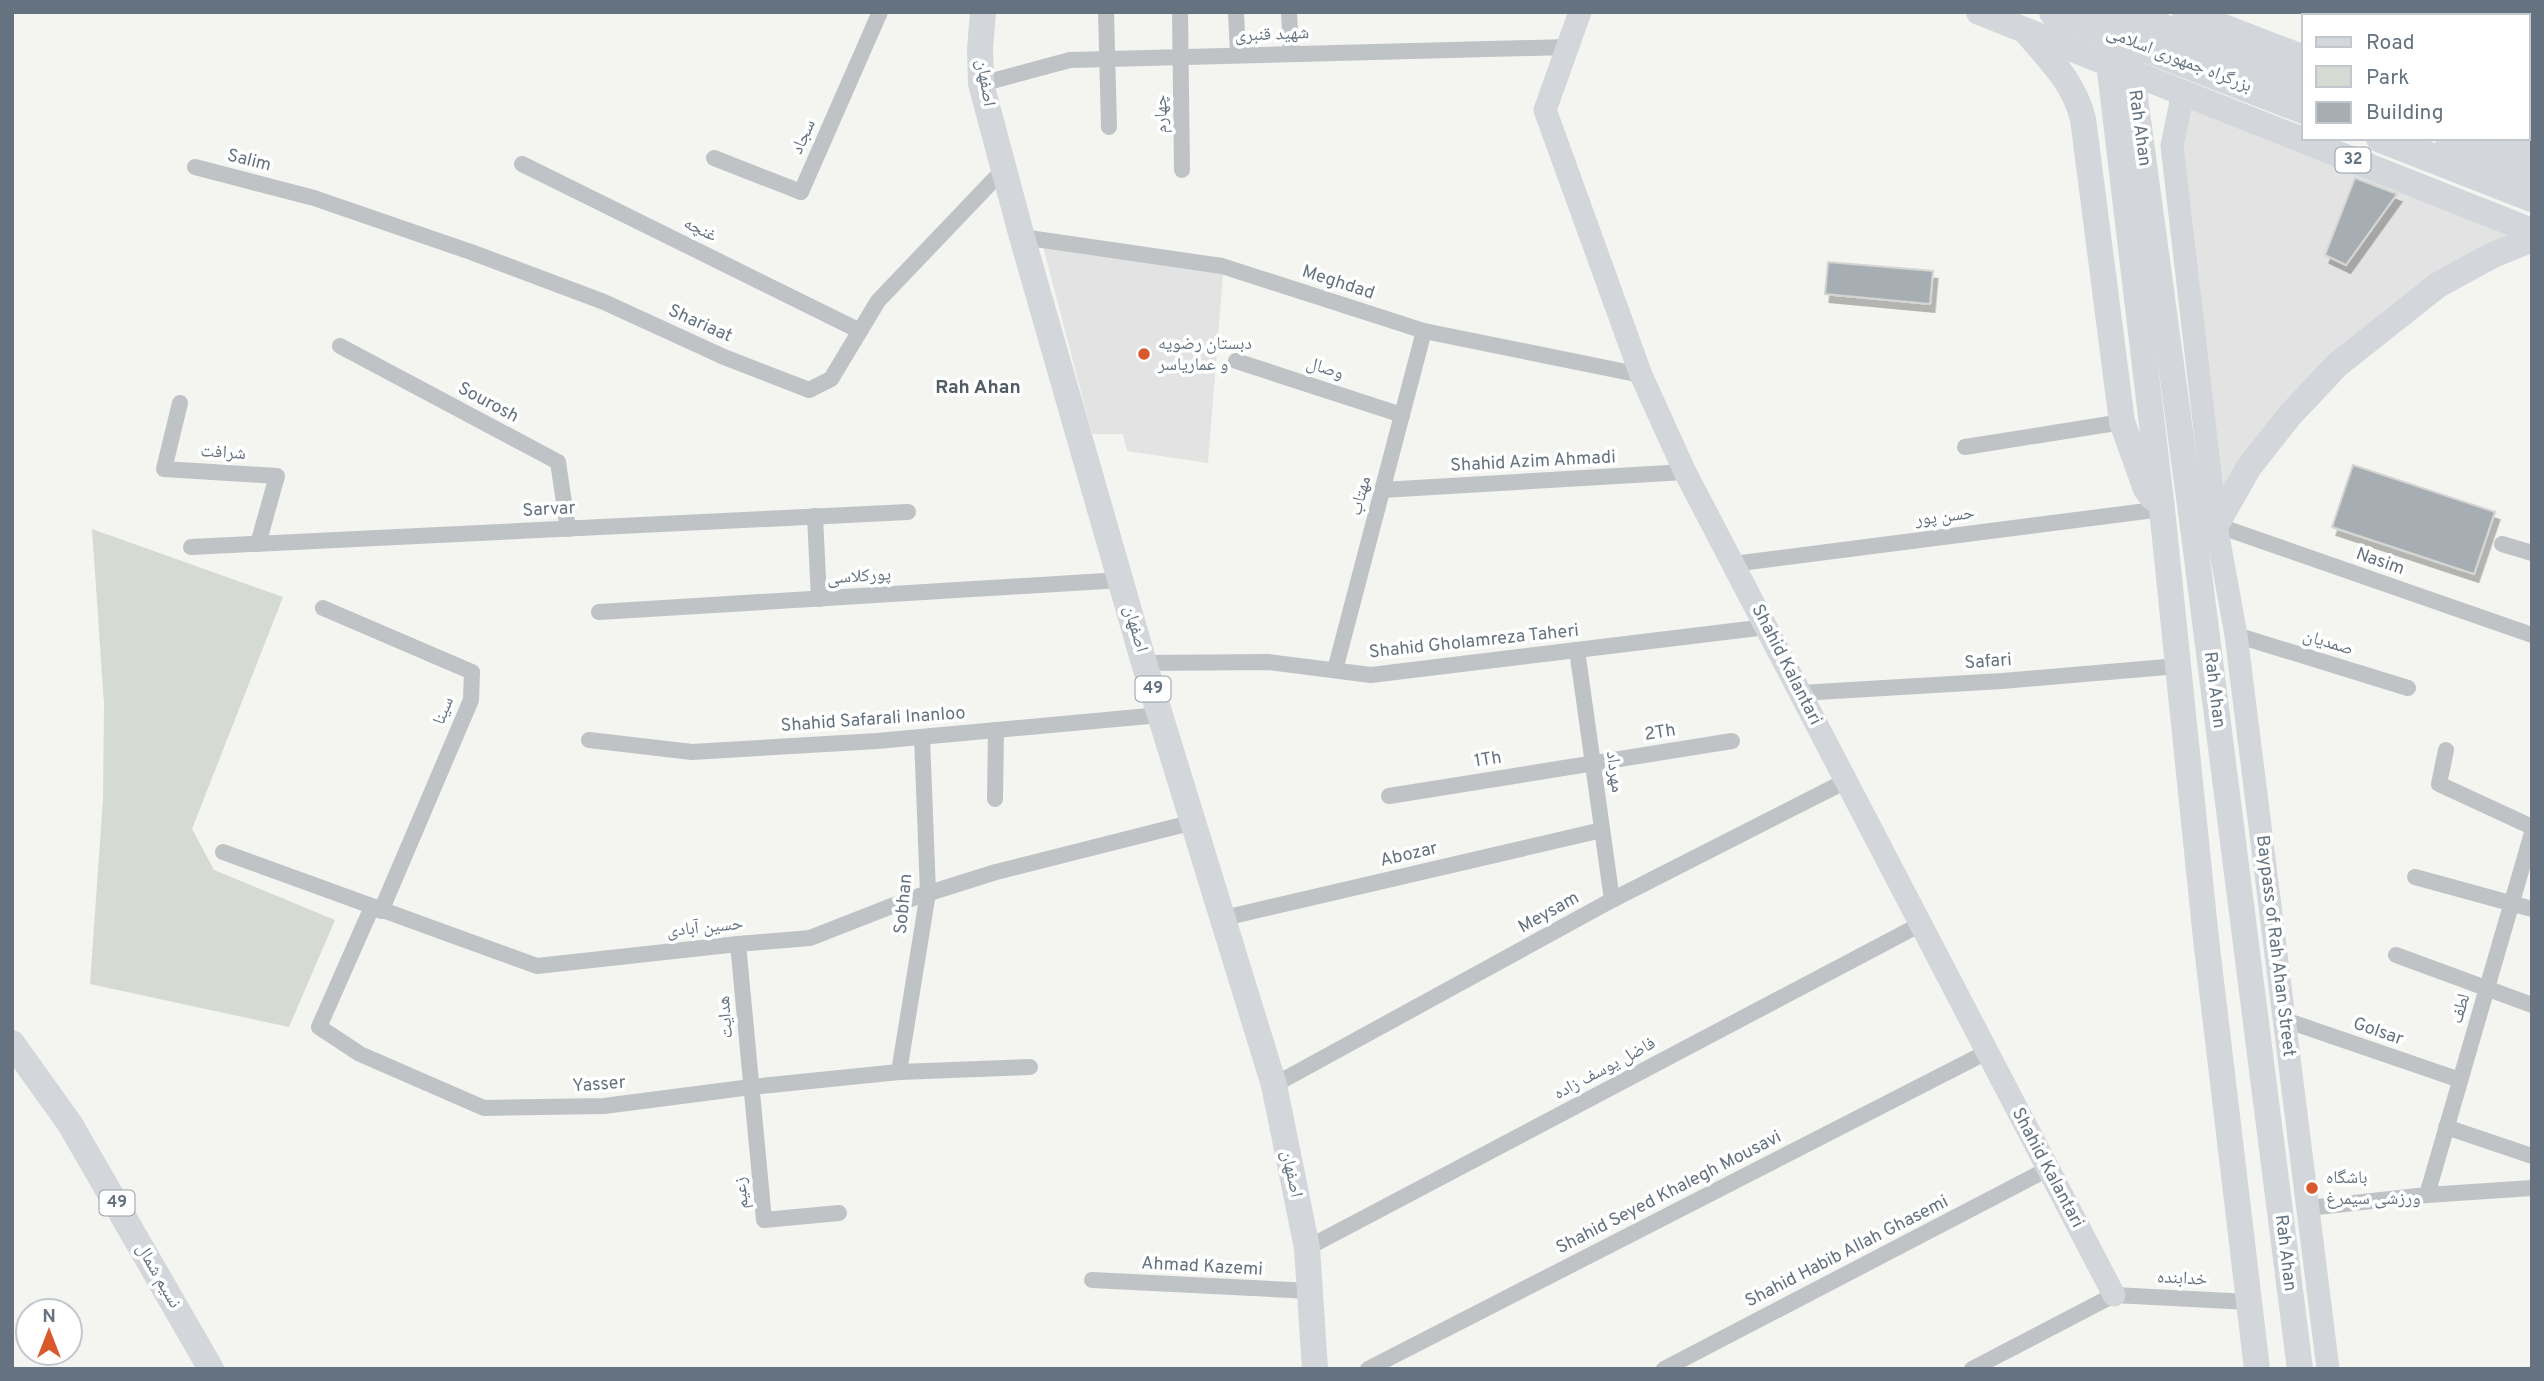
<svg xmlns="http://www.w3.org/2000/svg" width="2544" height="1381" font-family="Overpass,'Noto Naskh Arabic',sans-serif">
<defs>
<filter id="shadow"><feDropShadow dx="4.5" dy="8" stdDeviation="0" flood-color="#0004"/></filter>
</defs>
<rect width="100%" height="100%" fill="#f4f4f1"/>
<g fill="#e2e3e2">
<polygon points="2183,92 2532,231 2337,365 2216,525 2172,146"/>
<polygon points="1043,246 1223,274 1208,463 1127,451 1123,434 1092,434"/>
</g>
<polygon fill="#d5dbd2" points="92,529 283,597 192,829 214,870 335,920 289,1027 90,984 103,799 104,704"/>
<g fill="#a7aeb3" stroke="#d5d5d3" stroke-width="2" filter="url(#shadow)">
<polygon points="2355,178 2397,194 2346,265 2325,255"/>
<polygon points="1828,262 1933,271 1930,304 1825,294"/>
<polygon points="2353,465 2495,512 2474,574 2332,527"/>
</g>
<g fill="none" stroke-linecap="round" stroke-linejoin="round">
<g stroke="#bfc3c6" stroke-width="16">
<polyline points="1106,12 1109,127"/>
<polyline points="1180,12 1182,170"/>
<polyline points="1236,12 1238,55"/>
<polyline points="1289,12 1291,54"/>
<polyline points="2402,12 2410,16"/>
<polyline points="2496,16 2498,12"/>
<polyline points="981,84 1070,60 1568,47"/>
<polyline points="714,158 801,192 880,12"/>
<polyline points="522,164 860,331"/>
<polyline points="195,167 314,198 471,252 604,302 724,357 809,390 831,379 878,301 1004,169"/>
<polyline points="1022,237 1222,266 1424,331 1641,375"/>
<polyline points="340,346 558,462 568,529"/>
<polyline points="1236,361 1402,415"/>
<polyline points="180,403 164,469 277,476 258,544"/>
<polyline points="1965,447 2122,422"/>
<polyline points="1382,490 1685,472"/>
<polyline points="815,516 819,599"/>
<polyline points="2216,525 2532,635"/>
<polyline points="2502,544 2532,553"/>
<polyline points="191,547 908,512"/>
<polyline points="1733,564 2162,509"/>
<polyline points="323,608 472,672 471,700 381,911"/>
<polyline points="599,612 1121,580"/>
<polyline points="2236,635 2408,688"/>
<polyline points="1577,650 1612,900"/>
<polyline points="1144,663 1268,662 1371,675 1766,627"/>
<polyline points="1335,670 1424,331"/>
<polyline points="1800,693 2002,681 2178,666"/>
<polyline points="589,740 692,752 877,741 1160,715"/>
<polyline points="2446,750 2439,784 2532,827"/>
<polyline points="1389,796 1732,741"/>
<polyline points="995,799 996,730"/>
<polyline points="223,852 537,966 738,944 810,938 907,900 996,872 1194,822"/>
<polyline points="2415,877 2532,909"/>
<polyline points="372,907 319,1027 360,1054 484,1108 604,1106 751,1087 899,1072 1030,1067"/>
<polyline points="1224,918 1602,830"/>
<polyline points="738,944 764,1220 839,1213"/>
<polyline points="2396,955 2532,1005"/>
<polyline points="2285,1020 2460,1080"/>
<polyline points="899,1072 928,893 922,737"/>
<polyline points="1274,1085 1612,900 1846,781"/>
<polyline points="2446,1127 2532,1156"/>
<polyline points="2427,1195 2532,833"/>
<polyline points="2308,1208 2427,1195 2532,1188"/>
<polyline points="1307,1248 1921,924"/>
<polyline points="1092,1280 1311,1291"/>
<polyline points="1368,1369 1987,1052"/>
<polyline points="1664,1369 2048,1169"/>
<polyline points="1972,1369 2114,1295 2249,1302"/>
</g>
<g stroke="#d3d7db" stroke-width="23">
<polyline points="1580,12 1545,110 1641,375 1685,472 2114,1295"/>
<polyline points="2183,92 2172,146 2216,525 2236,635 2328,1369"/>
</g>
<g stroke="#d3d7db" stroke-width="26">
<polyline points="983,12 980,49 981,84 1022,237 1144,663 1274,1085 1307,1248 1315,1369"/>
<polyline points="1979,12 2532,231"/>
<polyline points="2103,12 2162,509 2206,939 2257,1369"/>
<polyline points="2185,12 2304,58"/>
<polyline points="2125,24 2193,527 2300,1369"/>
<path d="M2028 34C2052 62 2074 83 2083 119L2122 422 2146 489 2153 498"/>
<polyline points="2512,138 2532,146"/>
<polyline points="2193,527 2216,525 2249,467 2290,415 2337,365 2438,285 2491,256 2532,239"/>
<polyline points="12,1043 70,1124 211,1369"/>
</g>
<g stroke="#d3d7db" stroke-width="30">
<polyline points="2054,12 2304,109"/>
<polyline points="2120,12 2304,83"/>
<polyline points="2381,138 2532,197"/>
<polyline points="2450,138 2532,169"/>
</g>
</g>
<g fill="#d9582c" stroke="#fff" stroke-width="2.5">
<circle cx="1144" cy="354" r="7"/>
<circle cx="2312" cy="1188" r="7"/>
</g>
<g text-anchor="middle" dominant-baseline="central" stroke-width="7" stroke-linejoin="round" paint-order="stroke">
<g fill="#fff" stroke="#939da6" stroke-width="2">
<rect x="2335.5" y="147.5" width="35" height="25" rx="5"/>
<rect x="1135.5" y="676.5" width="35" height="25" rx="5"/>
<rect x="99.5" y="1190.5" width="35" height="25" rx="5"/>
</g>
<g font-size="16" font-weight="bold" fill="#657380">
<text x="2353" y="160">32</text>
<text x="1153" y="689">49</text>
<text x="117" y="1203">49</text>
</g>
<g font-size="18" fill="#657380" stroke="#fff">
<text transform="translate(1272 35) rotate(-2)">شهید قنبری</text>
<text transform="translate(2179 60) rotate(21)">بزرگراه جمهوری اسلامی</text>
<text transform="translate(985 83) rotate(81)">اصفهان</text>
<text transform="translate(1162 114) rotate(-91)">چهارم</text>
<text transform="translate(2139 128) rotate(82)">Rah Ahan</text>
<text transform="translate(804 137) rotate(-66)">سجاد</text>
<text transform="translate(249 161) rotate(14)">Salim</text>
<text transform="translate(700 230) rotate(26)">غنچه</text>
<text transform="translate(1338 283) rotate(18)">Meghdad</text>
<text transform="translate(700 324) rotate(24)">Shariaat</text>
<text transform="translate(1325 369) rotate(18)">وصال</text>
<text transform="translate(488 403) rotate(28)">Sourosh</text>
<text transform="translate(223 453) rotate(4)">شرافت</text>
<text transform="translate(1533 462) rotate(-3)">Shahid Azim Ahmadi</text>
<text transform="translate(1361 496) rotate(-75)">مهتاب</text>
<text transform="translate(549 510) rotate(-3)">Sarvar</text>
<text transform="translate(1945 517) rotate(-7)">حسن پور</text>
<text transform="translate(2380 562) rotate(19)">Nasim</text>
<text transform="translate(859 577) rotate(-4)">پورکلاسی</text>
<text transform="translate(1135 629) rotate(74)">اصفهان</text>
<text transform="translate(1474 642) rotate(-6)">Shahid Gholamreza Taheri</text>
<text transform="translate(2328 643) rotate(17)">صمدیان</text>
<text transform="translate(1988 662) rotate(-4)">Safari</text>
<text transform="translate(1786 665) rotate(63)">Shahid Kalantari</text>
<text transform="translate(2214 690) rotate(83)">Rah Ahan</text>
<text transform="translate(444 711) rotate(-68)">سینا</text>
<text transform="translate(873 720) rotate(-4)">Shahid Safarali Inanloo</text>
<text transform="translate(1660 733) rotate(-9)">2Th</text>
<text transform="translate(1488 760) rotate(-9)">1Th</text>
<text transform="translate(1614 772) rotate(82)">مهرداد</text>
<text transform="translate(1409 855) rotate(-13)">Abozar</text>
<text transform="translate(904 904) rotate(-85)">Sobhan</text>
<text transform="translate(1549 913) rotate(-29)">Meysam</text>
<text transform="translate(705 928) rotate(-6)">حسین آبادی</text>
<text transform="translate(2275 946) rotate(83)">Baypass of Rah Ahan Street</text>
<text transform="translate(2461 1009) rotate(-74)">لطف</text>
<text transform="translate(726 1017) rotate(-95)">هدایت</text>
<text transform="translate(2378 1032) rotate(19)">Golsar</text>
<text transform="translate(1605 1069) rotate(-28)">فاضل یوسف زاده</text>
<text transform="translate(599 1085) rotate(-4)">Yasser</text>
<text transform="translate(2047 1168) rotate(62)">Shahid Kalantari</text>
<text transform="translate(1291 1174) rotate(78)">اصفهان</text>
<text transform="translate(742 1193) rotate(-95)">زعیم</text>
<text transform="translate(1669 1193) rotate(-27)">Shahid Seyed Khalegh Mousavi</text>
<text transform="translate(1847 1252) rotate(-27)">Shahid Habib Allah Ghasemi</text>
<text transform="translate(2285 1253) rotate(83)">Rah Ahan</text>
<text transform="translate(1202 1267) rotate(3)">Ahmad Kazemi</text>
<text transform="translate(158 1276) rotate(60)">نسیم شمال</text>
<text transform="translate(2182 1279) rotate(3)">خدابنده</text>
</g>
<g font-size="18" fill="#657380" stroke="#fff" text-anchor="start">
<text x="1158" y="344">دبستان رضویه<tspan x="1158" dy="21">و عماریاسر</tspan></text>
<text x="2326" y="1178">باشگاه<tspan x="2326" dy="21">ورزشی سیمرغ</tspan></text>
</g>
<g font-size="19" font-weight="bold" fill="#525d66" stroke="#fff">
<text x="978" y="388">Rah Ahan</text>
</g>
</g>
<rect width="2544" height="1381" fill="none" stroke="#657380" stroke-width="28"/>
<rect x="2302" y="14" width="228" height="126" fill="#ffffff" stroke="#c1c7cc" stroke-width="2"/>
<rect x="2316" y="37" width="35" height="10" fill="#d3d7db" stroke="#c1c7cc" stroke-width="2"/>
<text x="2366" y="49" font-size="21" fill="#657380">Road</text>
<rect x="2316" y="66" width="35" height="21" fill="#d5dbd2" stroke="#c1c7cc" stroke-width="2"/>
<text x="2366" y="84" font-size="21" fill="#657380">Park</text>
<rect x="2316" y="102" width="35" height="21" fill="#a7aeb3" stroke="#c1c7cc" stroke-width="2"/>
<text x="2366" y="119" font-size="21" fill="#657380">Building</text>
<g transform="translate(49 1332)"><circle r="33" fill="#ffffff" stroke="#c1c7cc" stroke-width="2"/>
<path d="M0-5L12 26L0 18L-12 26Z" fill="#d9582c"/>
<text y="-10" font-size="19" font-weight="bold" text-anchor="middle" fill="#657380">N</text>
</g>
</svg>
